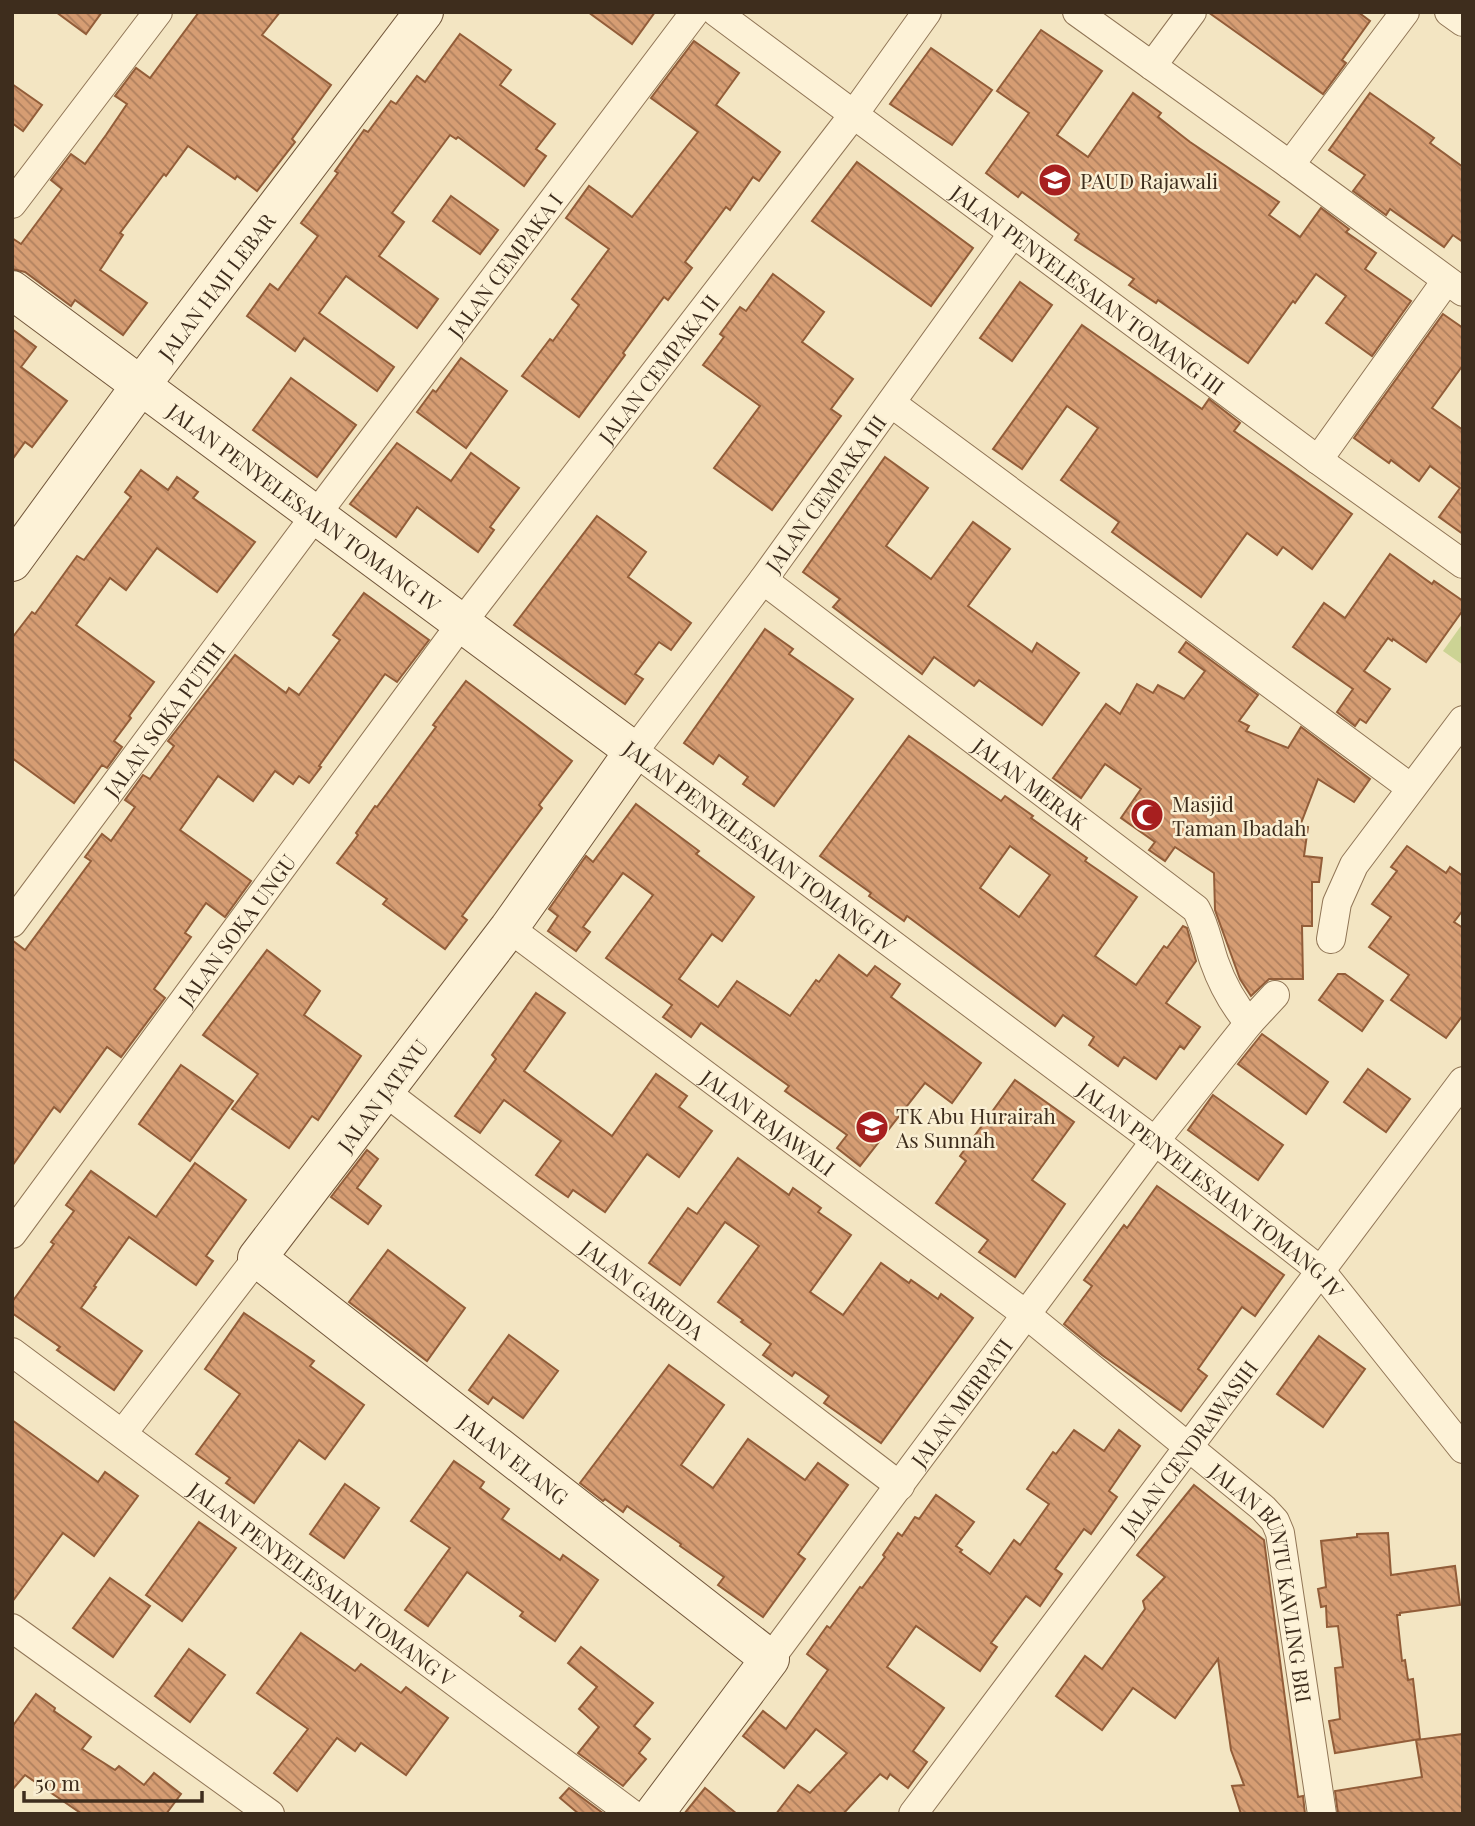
<svg xmlns="http://www.w3.org/2000/svg" width="1475" height="1826" font-family="'Playfair Display',serif">
<defs>
<pattern id="building-back-hatch" width="6" height="6" patternUnits="userSpaceOnUse" patternTransform="scale(1.75)"><rect width="6" height="6" fill="#d69d73"/><path d="M-1 5l2 2M0 0l6 6M5-1l2 2" fill="none" stroke="#af805e"/></pattern>
</defs>
<rect width="100%" height="100%" fill="#f3e5c2"/>
<polygon fill="#ccd394" points="1463,623 1463,665 1443,651"/>
<g fill="url(#building-back-hatch)" stroke="#925d39" stroke-width="2" fill-rule="evenodd">
<polygon points="56,12 102,12 86,34"/>
<polygon points="199,12 280,12 262,35 331,85 292,139 295,142 257,191 237,176 235,179 188,146 166,176 164,174 120,233 123,235 100,270 147,303 123,335 75,300 71,306 25,272 12,269 12,238 21,244 62,189 51,180 71,154 85,164 106,135 127,104 115,96 136,68 150,78"/>
<polygon points="588,12 655,12 632,44"/>
<polygon points="1208,12 1358,12 1370,21 1342,60 1346,63 1323,94"/>
<polygon points="1041,30 1102,71 1057,135 1088,157 1133,93 1161,113 1158,117 1190,142 1279,202 1269,215 1300,237 1321,208 1349,229 1346,232 1376,253 1365,269 1411,301 1372,356 1326,323 1346,296 1316,274 1295,303 1293,301 1248,363 1158,300 1156,303 1129,285 1134,279 1075,240 1079,234 1022,192 1018,197 986,173 1029,113 997,91"/>
<polygon points="460,34 511,70 500,85 555,124 536,149 546,156 524,186 458,137 456,139 450,135 392,213 404,222 379,256 438,299 417,328 346,276 319,313 394,367 377,391 304,338 295,351 247,316 270,284 278,290 318,236 301,223 338,173 335,171 364,130 368,132 391,101 396,104 417,76 425,82"/>
<polygon points="694,41 739,73 716,105 780,152 759,181 753,177 730,210 726,207 685,262 692,268 668,300 664,297 623,353 625,355 579,417 522,376 550,339 553,341 579,305 572,299 609,249 566,218 589,186 632,217 698,132 651,98"/>
<polygon points="931,48 992,90 952,145 890,104"/>
<polygon points="12,84 42,105 23,131 12,123"/>
<polygon points="1370,93 1434,138 1430,143 1463,167 1463,242 1453,235 1444,247 1390,209 1386,215 1353,191 1365,175 1329,150"/>
<polygon points="857,162 973,248 931,306 812,221"/>
<polygon points="451,196 498,230 480,254 433,221"/>
<polygon points="773,274 824,312 802,342 853,379 831,409 841,416 772,510 714,468 760,406 703,365 724,337 720,334 740,307 746,311"/>
<polygon points="1020,282 1052,305 1012,361 980,338"/>
<polygon points="1443,314 1463,328 1463,365 1432,408 1463,430 1463,534 1439,517 1460,488 1430,466 1419,481 1391,460 1389,463 1354,438"/>
<polygon points="1082,325 1202,409 1209,399 1240,423 1234,431 1352,514 1312,569 1283,547 1277,555 1247,533 1201,597 1112,532 1119,522 1061,480 1098,428 1067,406 1022,469 993,449"/>
<polygon points="12,329 36,347 21,367 67,401 32,447 25,442 12,460"/>
<polygon points="461,358 507,391 466,448 417,412 433,390 436,392"/>
<polygon points="291,378 356,425 317,477 253,430"/>
<polygon points="397,443 451,481 471,453 519,488 490,527 494,530 478,552 417,507 396,537 350,504"/>
<polygon points="885,457 928,488 886,546 931,579 973,522 1010,549 968,606 1032,652 1037,643 1079,673 1042,725 979,680 974,686 934,657 922,674 833,607 840,599 803,572"/>
<polygon points="141,470 168,490 177,477 198,492 193,498 255,542 217,592 157,548 126,590 110,578 76,625 154,682 129,716 131,718 114,741 122,747 107,768 102,765 74,803 12,758 12,638 32,612 35,614 77,556 84,560 131,497 125,492"/>
<polygon points="597,516 646,552 628,577 691,623 671,650 659,642 635,674 643,679 625,704 514,625"/>
<polygon points="1390,554 1432,584 1434,581 1463,601 1463,610 1426,662 1393,639 1392,641 1388,638 1364,671 1390,689 1366,723 1360,719 1355,726 1337,712 1353,689 1293,647 1324,603 1345,618"/>
<polygon points="364,593 429,640 397,682 385,674 319,766 321,767 309,783 299,776 293,784 275,771 253,801 218,776 180,830 251,881 225,917 206,903 185,933 191,937 154,989 165,998 121,1057 107,1047 60,1112 54,1107 12,1166 12,940 25,950 91,861 85,857 102,834 111,841 135,807 125,800 143,775 150,779 174,746 168,741 235,655 286,693 289,688 299,695 340,640 333,635"/>
<polygon points="765,629 793,649 789,654 853,699 774,806 743,784 748,777 719,755 713,764 684,743"/>
<polygon points="1186,642 1258,695 1239,721 1249,726 1246,731 1288,748 1301,727 1370,779 1354,802 1318,779 1300,826 1308,827 1304,856 1322,858 1319,882 1312,882 1312,926 1302,926 1303,979 1269,979 1251,996 1240,979 1215,910 1214,873 1175,847 1165,861 1149,850 1155,842 1121,818 1141,789 1105,764 1081,798 1053,778 1106,704 1120,714 1137,684 1153,693 1158,685 1184,699 1205,671 1179,652"/>
<polygon points="466,681 572,761 539,805 542,808 462,916 467,920 445,949 383,904 387,899 337,863 358,835 356,833 375,806 377,807 436,727 433,725"/>
<path d="M909 736 1001 801 1005 796 1033 816 1031 818 1087 858 1085 861 1137 897 1095 956 1136 985 1164 946 1167 948 1183 926 1187 928 1196 961 1166 1003 1200 1027 1184 1049 1180 1046 1156 1079 1124 1057 1118 1066 1089 1045 1094 1037 1063 1015 1055 1026 907 916 904 921 869 896 871 893 820 856ZM1010 846 1050 875 1019 917 980 888Z"/>
<polygon points="636,804 699,851 696,854 754,897 722,941 712,934 679,979 718,1007 737,981 790,1016 816,980 819,982 839,955 867,976 875,966 900,984 891,997 981,1063 952,1103 925,1083 860,1166 837,1148 847,1135 785,1091 789,1086 701,1023 691,1037 663,1017 672,1005 606,958 653,895 623,873 583,927 590,932 576,951 548,931 558,916 549,909 586,856 593,862"/>
<polygon points="1407,846 1446,873 1450,867 1463,876 1463,910 1454,922 1463,928 1463,1015 1446,1038 1391,1000 1409,975 1369,947 1391,917 1372,904 1397,871 1391,867"/>
<polygon points="267,950 320,991 304,1015 361,1056 318,1120 312,1116 289,1148 232,1109 258,1074 203,1035"/>
<polygon points="1338,974 1345,974 1383,1001 1362,1031 1319,1000"/>
<polygon points="536,993 565,1013 524,1071 612,1136 656,1074 687,1096 679,1107 712,1131 679,1177 647,1154 605,1212 573,1190 568,1197 536,1175 561,1141 504,1100 480,1133 455,1116 496,1059 492,1055"/>
<polygon points="1262,1034 1328,1082 1306,1114 1238,1064"/>
<polygon points="181,1065 233,1101 190,1161 139,1124"/>
<polygon points="1368,1069 1410,1099 1386,1132 1344,1102"/>
<polygon points="1015,1080 1074,1122 1032,1180 1065,1204 1015,1277 979,1252 988,1240 936,1203 966,1161 960,1156"/>
<polygon points="1213,1095 1283,1145 1258,1180 1188,1130"/>
<polygon points="367,1150 378,1159 357,1188 381,1206 368,1224 331,1197"/>
<polygon points="738,1158 789,1195 793,1188 821,1208 818,1212 851,1235 810,1292 843,1315 881,1263 909,1283 911,1280 938,1299 941,1294 973,1318 881,1443 824,1403 829,1396 795,1372 792,1376 763,1355 771,1344 741,1322 743,1320 718,1302 759,1246 725,1222 680,1285 649,1263 688,1208 697,1214"/>
<polygon points="195,1163 246,1200 206,1256 213,1261 196,1285 129,1237 94,1286 96,1287 81,1308 142,1351 114,1390 57,1350 60,1347 12,1313 12,1302 54,1244 51,1242 74,1211 66,1205 91,1171 156,1217"/>
<polygon points="1157,1186 1284,1275 1255,1316 1242,1307 1198,1369 1207,1376 1181,1411 1102,1355 1064,1324 1092,1286 1084,1280 1124,1225 1127,1228"/>
<polygon points="388,1250 465,1308 427,1361 349,1302"/>
<polygon points="244,1313 314,1361 310,1366 364,1405 325,1459 299,1440 254,1503 226,1483 230,1478 196,1454 240,1394 205,1369"/>
<polygon points="509,1335 558,1371 523,1418 493,1397 488,1404 469,1390"/>
<polygon points="1319,1336 1365,1369 1323,1427 1277,1394"/>
<polygon points="669,1365 724,1405 681,1465 713,1488 748,1439 805,1480 818,1463 848,1485 798,1554 805,1559 763,1617 718,1585 724,1577 680,1546 681,1544 627,1506 623,1512 605,1499 603,1501 580,1483"/>
<polygon points="12,1420 98,1482 105,1472 138,1496 94,1556 63,1533 12,1602"/>
<polygon points="1074,1430 1104,1451 1119,1430 1140,1446 1109,1491 1117,1497 1091,1534 1084,1529 1055,1569 1062,1574 1040,1606 1026,1596 991,1643 997,1647 980,1671 916,1626 887,1667 944,1708 913,1751 927,1762 908,1788 890,1774 887,1779 880,1774 843,1814 776,1814 798,1785 810,1793 847,1753 816,1729 784,1768 743,1736 763,1711 786,1729 828,1670 807,1654 827,1626 830,1628 860,1587 862,1588 885,1557 883,1555 898,1533 902,1536 915,1517 919,1519 936,1495 974,1522 956,1546 962,1550 960,1552 990,1574 1014,1540 1020,1545 1049,1504 1027,1489 1053,1452 1056,1454"/>
<polygon points="454,1461 484,1482 480,1488 509,1509 502,1519 560,1560 563,1555 598,1580 555,1641 520,1616 523,1612 467,1572 428,1626 405,1610 450,1548 411,1521"/>
<polygon points="345,1484 379,1508 344,1558 310,1534"/>
<polygon points="1194,1485 1264,1540 1298,1797 1303,1796 1305,1814 1241,1814 1232,1786 1244,1785 1231,1750 1218,1659 1175,1718 1133,1688 1102,1730 1056,1696 1085,1656 1102,1669 1145,1609 1143,1601 1165,1577 1137,1555"/>
<polygon points="199,1522 236,1548 182,1621 146,1595"/>
<polygon points="1388,1533 1391,1575 1455,1566 1460,1605 1400,1613 1400,1615 1397,1615 1402,1661 1405,1660 1408,1680 1413,1679 1420,1739 1335,1753 1329,1721 1340,1719 1335,1668 1343,1667 1338,1626 1327,1627 1326,1606 1321,1607 1318,1589 1326,1587 1321,1541 1357,1537 1357,1534"/>
<polygon points="110,1578 150,1606 113,1657 73,1628"/>
<polygon points="301,1633 355,1671 361,1664 401,1693 406,1687 448,1718 406,1775 361,1743 355,1751 337,1738 297,1791 274,1773 308,1729 257,1693"/>
<polygon points="581,1647 653,1703 634,1726 650,1739 639,1753 646,1759 623,1786 578,1753 599,1727 579,1709 597,1687 568,1663"/>
<polygon points="189,1649 225,1675 190,1722 155,1696"/>
<polygon points="36,1694 55,1708 54,1711 91,1737 82,1749 115,1770 119,1766 144,1785 154,1773 181,1794 166,1814 82,1814 25,1775 12,1790 12,1727"/>
<polygon points="1463,1734 1463,1814 1338,1814 1335,1791 1422,1777 1416,1740"/>
<polygon points="569,1788 604,1814 579,1814 560,1798"/>
<polygon points="705,1788 737,1814 684,1814"/>
</g>
<g fill="none" stroke-linecap="round" stroke-linejoin="round">
<defs>
<g id="street">
<path id="s1" d="M716 12 1318 460 1463 564"/>
<polyline points="1077,12 1290,165 1463,292"/>
<polyline points="1449,12 1463,22"/>
<polyline points="1152,66 1192,12"/>
<polyline points="1290,165 1405,12"/>
<polyline points="12,204 158,12"/>
<path id="s2" d="M1013 233 763 580 634 751 1155 1141 1321 1271 1463 1449"/>
<polyline points="891,403 1411,788"/>
<polyline points="1318,460 1446,281"/>
<path id="s3" d="M763 580 1196 909C1205 925 1208 943 1214 961 1222 984 1233 1004 1249 1023"/>
<path id="s4" d="M12 923 315 516 695 12"/>
<path id="s5" d="M509 928 1028 1316 1263 1508 1275 1521 1280 1533 1322 1814"/>
<polyline points="1331,939 1337,903 1354,865 1463,720"/>
<path id="s6" d="M384 1091 900 1486"/>
<path id="s7" d="M12 1234 461 624 854 114 927 12"/>
<path id="s8" d="M12 1352 632 1814"/>
<polyline points="123,1433 257,1258"/>
<polyline points="12,1628 270,1814"/>
<path id="s9" d="M770 1659 1155 1141 1249 1023 1275 995"/>
<path id="s10" d="M913 1814 1463 1081"/>
</g>
<g id="secondary">
<path id="s11" d="M12 290 634 751 509 928 257 1258 770 1659 654 1814"/>
<path id="s12" d="M12 562 141 385 424 12"/>
</g>
</defs>
<use href="#street" stroke="#907556" stroke-width="30"/>
<use href="#secondary" stroke="#72563a" stroke-width="40"/>
<use href="#street" stroke="#fdf2d7" stroke-width="28"/>
<use href="#secondary" stroke="#fdf2d7" stroke-width="38"/>
</g>
<defs>
<symbol id="school-disc" viewBox="-11 -11 22 22"><circle r="9.5" fill="#a71f1f" stroke="#faefd3"/><path d="M0-5L7-2L0 1L-7-2ZM-4 1L0 2.5L4 1V4Q0 6-4 4Z" fill="#fff"/></symbol>
<symbol id="mosque-disc" viewBox="-11 -11 22 22"><circle r="9.5" fill="#a71f1f" stroke="#faefd3"/><path d="M3.5-4.9A6 6 0 1 0 3.5 4.9A5 5 0 1 1 3.5-4.9Z" fill="#fff"/></symbol>
</defs>
<g fill-rule="evenodd">
<use href="#school-disc" x="1036" y="161" width="38" height="38"/>
<use href="#mosque-disc" x="1128" y="796" width="38" height="38"/>
<use href="#school-disc" x="853" y="1108" width="38" height="38"/>
</g>
<g text-anchor="middle" dominant-baseline="central" stroke-width="5" stroke-linejoin="round" paint-order="stroke">
<g font-size="21" fill="#3e2d1d" stroke="#faefd3" text-anchor="start">
<text x="1080" y="180">PAUD Rajawali</text>
<text x="1172" y="803">Masjid<tspan x="1172" dy="24">Taman Ibadah</tspan></text>
<text x="896" y="1115">TK Abu Hurairah<tspan x="896" dy="24">As Sunnah</tspan></text>
</g>
<g font-size="21" fill="#3e2d1d" stroke="#faefd3">
<text stroke="none"><textPath href="#s4" startOffset="822">JALAN CEMPAKA I</textPath></text>
<text stroke="none"><textPath href="#s12" startOffset="343">JALAN HAJI LEBAR</textPath></text>
<text stroke="none"><textPath href="#s1" startOffset="464">JALAN PENYELESAIAN TOMANG III</textPath></text>
<text stroke="none"><textPath href="#s7" startOffset="1080">JALAN CEMPAKA II</textPath></text>
<text transform="translate(825 493) rotate(-54)">JALAN CEMPAKA III</text>
<text stroke="none"><textPath href="#s11" startOffset="364">JALAN PENYELESAIAN TOMANG IV</textPath></text>
<text stroke="none"><textPath href="#s4" startOffset="254">JALAN SOKA PUTIH</textPath></text>
<text stroke="none"><textPath href="#s3" startOffset="336">JALAN MERAK</textPath></text>
<text transform="translate(760 845) rotate(37)">JALAN PENYELESAIAN TOMANG IV</text>
<text stroke="none"><textPath href="#s7" startOffset="378">JALAN SOKA UNGU</textPath></text>
<text transform="translate(382 1095) rotate(-53)">JALAN JATAYU</text>
<text stroke="none"><textPath href="#s5" startOffset="324">JALAN RAJAWALI</textPath></text>
<text stroke="none"><textPath href="#s2" startOffset="1367">JALAN PENYELESAIAN TOMANG IV</textPath></text>
<text stroke="none"><textPath href="#s6" startOffset="326">JALAN GARUDA</textPath></text>
<text stroke="none"><textPath href="#s9" startOffset="320">JALAN MERPATI</textPath></text>
<text stroke="none"><textPath href="#s10" startOffset="458">JALAN CENDRAWASIH</textPath></text>
<text stroke="none"><textPath href="#s11" startOffset="1732">JALAN ELANG</textPath></text>
<text stroke="none"><textPath href="#s8" startOffset="387">JALAN PENYELESAIAN TOMANG V</textPath></text>
<text stroke="none"><textPath href="#s5" startOffset="1020">JALAN BUNTU KAVLING BRI</textPath></text>
</g>
</g>
<rect width="1475" height="1826" fill="none" stroke="#3e2d1d" stroke-width="28"/>
<path d="M24 1791v10h178v-10" fill="none" stroke="#3e2d1d" stroke-width="3.5"/>
<text x="35" y="1791" font-size="21" fill="#3e2d1d" stroke="#faefd3" stroke-width="5" paint-order="stroke">50 m</text>
</svg>
